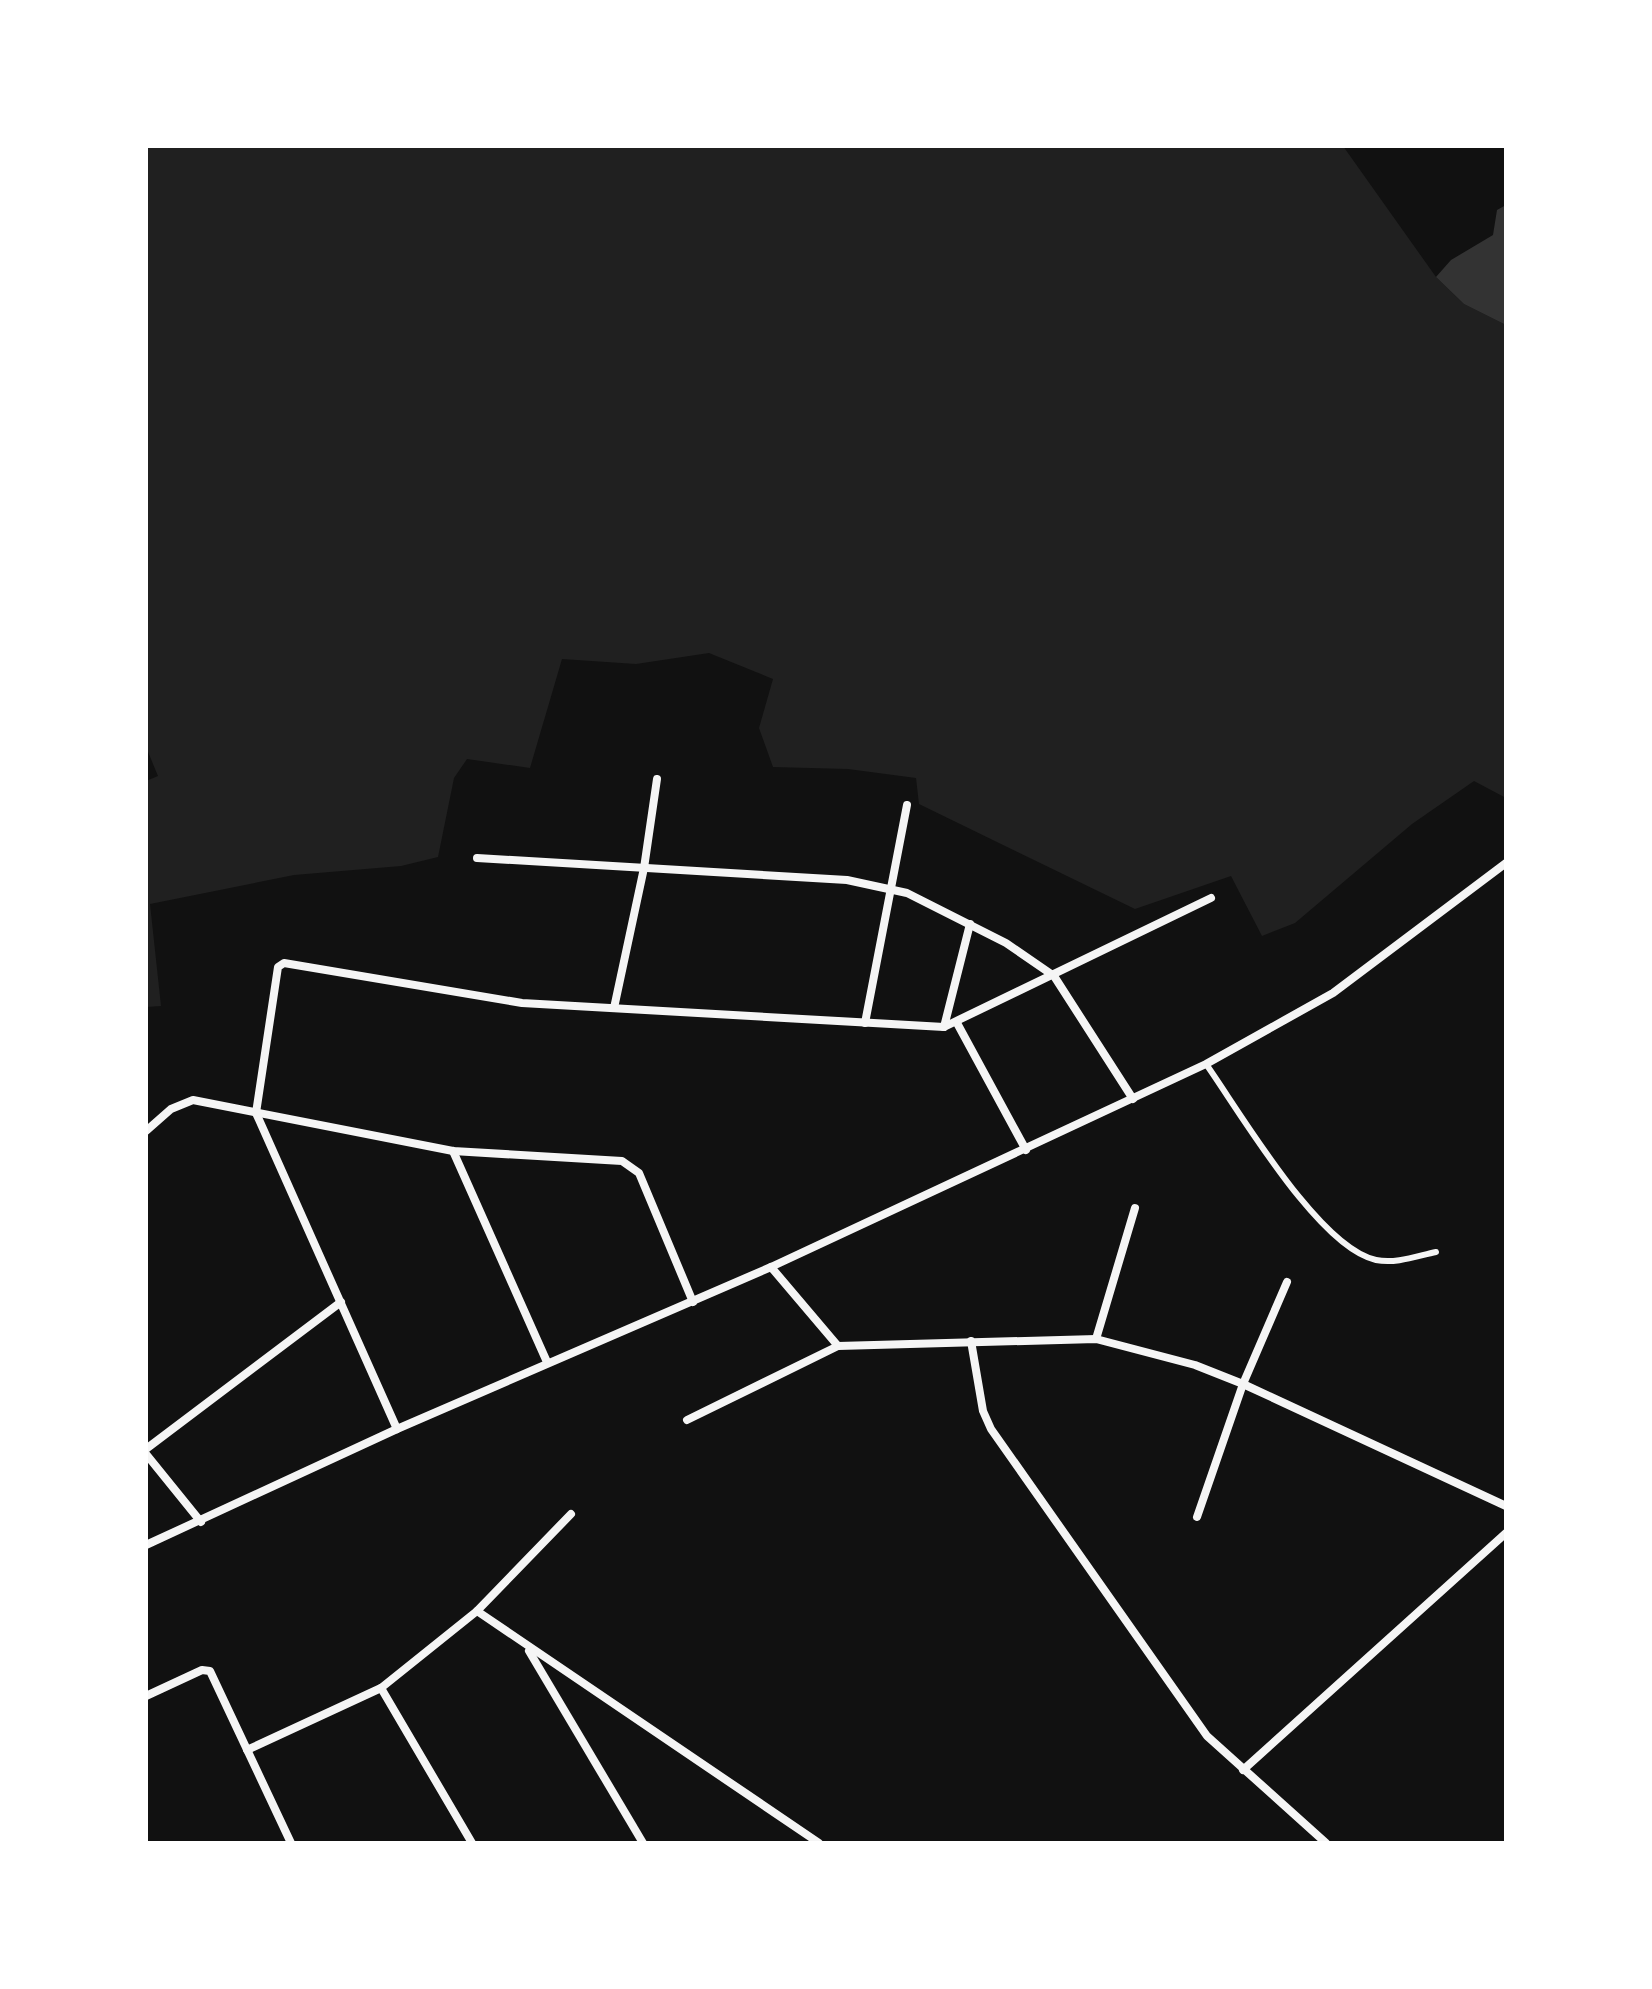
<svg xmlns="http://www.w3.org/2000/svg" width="1652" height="1989" font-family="'DM Sans',sans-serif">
<rect width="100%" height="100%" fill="#111"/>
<polygon fill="#202020" points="146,146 1343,146 1436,277 1464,304 1506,325 1506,798 1474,781 1412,824 1295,923 1262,936 1231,876 1135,909 919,804 916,778 848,769 773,767 759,728 773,679 709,653 636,664 562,659 530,768 467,759 454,778 438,857 401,866 294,875 150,904 161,1006 146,1007 146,781 158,776 146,747"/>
<polygon fill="#333" points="1506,205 1506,325 1464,304 1436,277 1451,260 1493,235 1497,210"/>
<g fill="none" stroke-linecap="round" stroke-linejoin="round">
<path stroke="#f5f5f5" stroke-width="6" d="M1206 1064C1240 1112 1319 1248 1376 1260 1396 1264 1417 1256 1436 1252"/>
<g stroke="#f5f5f5" stroke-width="8">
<polyline points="477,858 847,880 907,893 1006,943 1054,976 1133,1099"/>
<polyline points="614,1008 644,868 657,779"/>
<polyline points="865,1023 907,805"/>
<polyline points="957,1023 1026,1150"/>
<polyline points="944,1027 970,924"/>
<polyline points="146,1131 171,1109 193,1100 453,1151 622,1161 639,1173 693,1302"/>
<polyline points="453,1151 547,1362"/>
<polyline points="771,1267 838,1346 1096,1339 1195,1365 1243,1384 1506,1506"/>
<polyline points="1096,1339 1135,1208"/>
<polyline points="971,1341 983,1411 991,1429 1207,1736 1326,1843"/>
<polyline points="687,1420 838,1346"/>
<polyline points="397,1429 256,1113 278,967 284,963 522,1003 944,1027 1211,898"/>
<polyline points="146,1449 341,1302"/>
<polyline points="146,1454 201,1522"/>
<polyline points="1197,1517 1243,1384 1287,1282"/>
<polyline points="146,1545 397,1429 771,1267 1206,1064 1333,993 1506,863"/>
<polyline points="477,1611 819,1843"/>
<polyline points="529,1651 643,1843"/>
<polyline points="381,1688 472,1843"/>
<polyline points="146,1696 202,1670 210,1671 291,1843"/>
<polyline points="247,1750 381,1688 477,1611 571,1514"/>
<polyline points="1243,1770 1506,1533"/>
</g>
</g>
<rect width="1652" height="1989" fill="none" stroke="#ffffff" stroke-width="296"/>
</svg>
